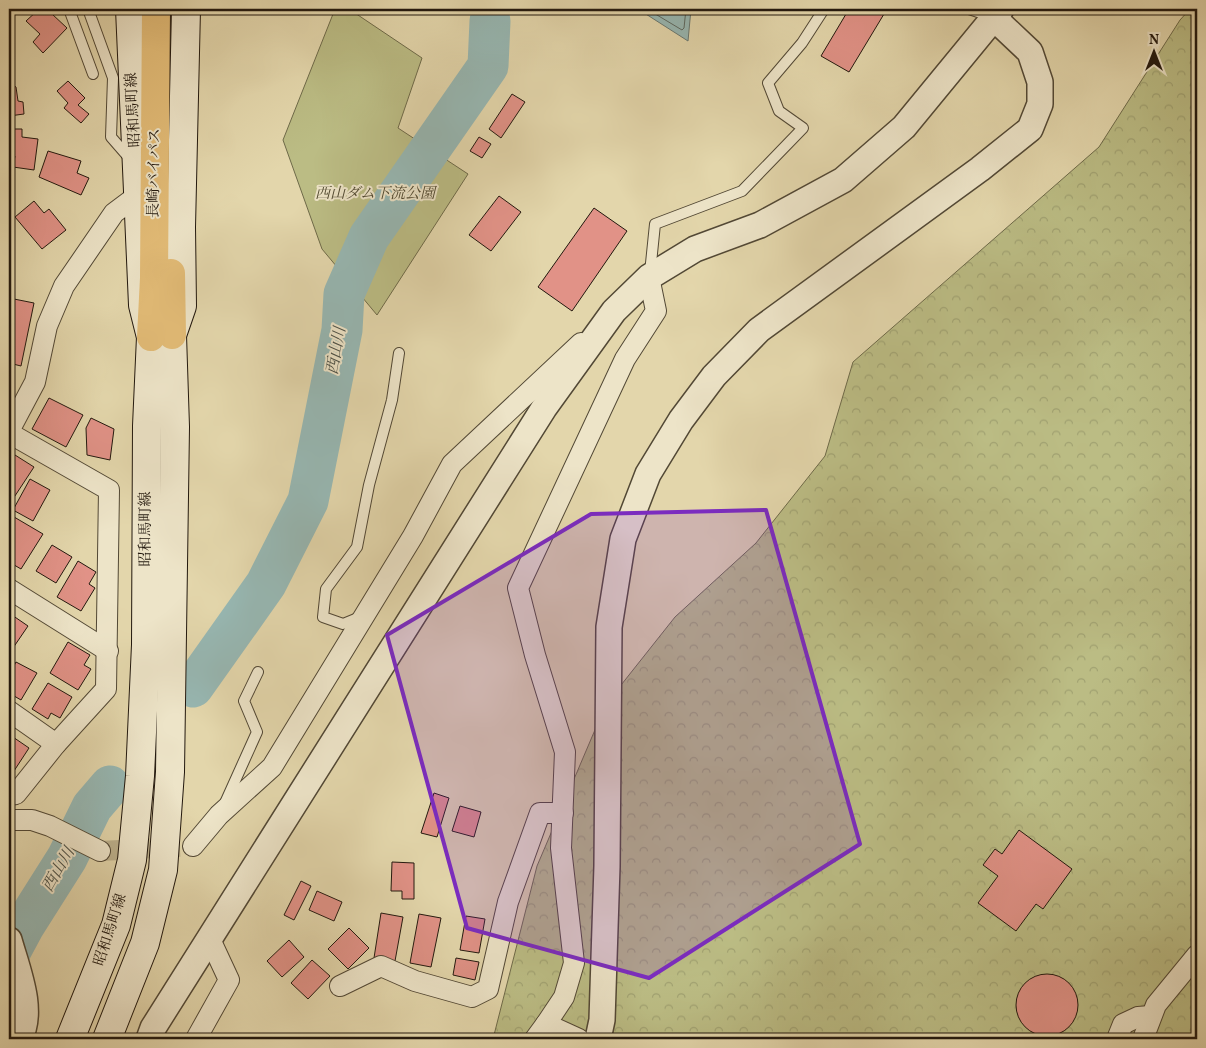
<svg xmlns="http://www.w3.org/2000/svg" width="1206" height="1048" font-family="Vollkorn,'Noto Serif JP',serif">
<defs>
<pattern id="forest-crowns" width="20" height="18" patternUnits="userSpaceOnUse" patternTransform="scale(1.25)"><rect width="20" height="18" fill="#bbbc84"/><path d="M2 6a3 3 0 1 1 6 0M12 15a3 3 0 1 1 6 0" fill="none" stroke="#a0a171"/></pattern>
</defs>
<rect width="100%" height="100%" fill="#e3d6ab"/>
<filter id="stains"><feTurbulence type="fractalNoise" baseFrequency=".004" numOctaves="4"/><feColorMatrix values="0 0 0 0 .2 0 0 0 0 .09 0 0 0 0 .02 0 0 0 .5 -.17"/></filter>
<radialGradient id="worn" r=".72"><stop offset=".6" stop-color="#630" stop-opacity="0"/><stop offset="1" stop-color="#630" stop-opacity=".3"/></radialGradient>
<polygon fill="url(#forest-crowns)" stroke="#6e6a49" points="1190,9 1197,9 1197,1039 493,1039 537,866 606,704 675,617 756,543 825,456 853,362 1099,147 1180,20"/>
<polygon fill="#bbbc84" stroke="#6e6a49" points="335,9 349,9 422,58 398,128 468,174 377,315 322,249 283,140"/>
<polygon fill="#97b7b2" stroke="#687770" points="638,9 691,9 688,41"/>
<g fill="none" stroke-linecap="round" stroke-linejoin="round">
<polyline stroke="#5c6860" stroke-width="1" points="647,9 682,30 684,28 686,9"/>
<g stroke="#97b7b2" stroke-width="41">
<polyline points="193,687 266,584 308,501 342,330 344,294 369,237 488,66 490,21"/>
<polyline points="9,954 24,926 67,858 92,807 110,786"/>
</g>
</g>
<g fill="#e19287" stroke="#22180e">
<polygon points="34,9 54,9 55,10 52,14 67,28 43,53 33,42 40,34 26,21 37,11"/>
<polygon points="849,9 887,9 849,72 821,56"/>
<polygon points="68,81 85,98 78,105 89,114 81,123 64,108 68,103 57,91"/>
<polygon points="9,82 16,87 18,101 23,102 24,114 9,116"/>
<polygon points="512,94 525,102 501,138 489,129"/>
<polygon points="9,129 22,129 22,137 38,139 34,170 13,167 15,156 9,156"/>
<polygon points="479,137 491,144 482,158 470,151"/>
<polygon points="48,151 81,161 77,173 89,178 81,195 39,177"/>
<polygon points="499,196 521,212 491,251 469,235"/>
<polygon points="34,201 44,213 49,209 66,230 42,249 15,217"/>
<polygon points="594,208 627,231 572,311 538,287"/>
<polygon points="9,298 34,303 21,366 9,363"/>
<polygon points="49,398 83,415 66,447 32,429"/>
<polygon points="91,418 114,429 110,460 87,455 86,428"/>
<polygon points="15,455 34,467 9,505 9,465"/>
<polygon points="30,479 50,490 33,521 13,510"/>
<polygon points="9,514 43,534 21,569 9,562"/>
<polygon points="52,545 72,557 56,583 36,571"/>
<polygon points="78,561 96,572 89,584 95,588 81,611 57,597"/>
<polygon points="9,613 28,626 13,648 9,645"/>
<polygon points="68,642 90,655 84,665 91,669 78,690 50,673"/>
<polygon points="16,662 37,673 21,700 9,693 9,675"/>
<polygon points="48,683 72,697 60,718 51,713 48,719 32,709"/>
<polygon points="10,735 29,748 12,774 9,772"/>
<polygon points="434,793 449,798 437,837 421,833"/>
<polygon points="460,806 481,812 474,837 452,831"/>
<polygon points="1019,830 1072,869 1043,909 1036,904 1016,931 978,903 998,876 983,865 995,849 1002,854"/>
<polygon points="392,862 414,863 414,899 402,899 402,891 391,891"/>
<polygon points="301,881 311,886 294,920 284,915"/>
<polygon points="317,891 342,902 334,921 309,910"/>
<polygon points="381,913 403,917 395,961 374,958"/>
<polygon points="419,914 441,918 431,967 410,963"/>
<polygon points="466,916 485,919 479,953 460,950"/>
<polygon points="349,928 369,948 348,969 328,949"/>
<polygon points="289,940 304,957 282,977 267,961"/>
<polygon points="456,958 479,962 475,980 453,975"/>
<polygon points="312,960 330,976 308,999 291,983"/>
<circle cx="1047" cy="1005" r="31"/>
</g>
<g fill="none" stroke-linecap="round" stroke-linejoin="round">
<polyline stroke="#bcb08c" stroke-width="20" stroke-dasharray="20 10" stroke-linecap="butt" points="100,851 193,846"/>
<defs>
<g id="service">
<polyline points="69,9 93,74"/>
<polyline points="88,9 113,78 111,137 131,160"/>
<polyline points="969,9 993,17"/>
<polyline points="650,273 655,224 742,191 803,128 779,111 768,83 802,43 824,9"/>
<polyline points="360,617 343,624 323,617 326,589 357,547 369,485 392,400 399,353"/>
<polyline points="225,803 257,732 244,701 258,672"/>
</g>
<g id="minor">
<polyline points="9,431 35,382 47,326 64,286 114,213 138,195"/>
<polyline points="9,433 109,490 106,689 56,744 16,794 9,795"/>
<polyline points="9,589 108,651"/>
<polyline points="9,711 56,744"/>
<polyline points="9,820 32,820 50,826 100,851"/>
<polyline points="193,846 219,815 272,767 413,536 452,464 581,343"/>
<polyline points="340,986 381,966 415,981 472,997 488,989 508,902 540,813 563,813"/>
<polyline points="196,1039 229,980 209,937"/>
<polyline points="535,1039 546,1024"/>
<polyline points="579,1039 546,1024 564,997 574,963 561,848 565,752 535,655 518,588 625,359 656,311 649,277"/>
<polyline points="1117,1039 1123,1024 1138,1017 1151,1016"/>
<polyline points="1143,1039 1156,1005 1197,955"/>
</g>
<g id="tertiary">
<path d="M9 940C17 969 35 1011 19 1039"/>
<polyline points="149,1039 153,1028 544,408 614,311 649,277 695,249 760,225 843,180 904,127 1001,9"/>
<polyline points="598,1039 602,1020 607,866 609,627 623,539 648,474 681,420 714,376 759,330 980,169 1030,129 1040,104 1040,82 1030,52 994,18"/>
</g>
<g id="secondary">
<polyline points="70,1039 116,925 132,860 140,776 146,645 147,426 151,337 143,305 130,9"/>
<polyline points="107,1039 145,943 163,870 170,772 175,427 172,335 182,306 181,227 186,9"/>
</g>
<g id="motorway">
<polyline points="171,273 172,335"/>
<polyline points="151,337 154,278 156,9"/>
</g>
</defs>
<use href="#service" stroke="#524835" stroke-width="12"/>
<use href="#minor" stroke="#524835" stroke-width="22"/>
<use href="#tertiary" stroke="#524835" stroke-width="28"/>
<use href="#secondary" stroke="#22180e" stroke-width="30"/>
<use href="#motorway" stroke="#22180e" stroke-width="30"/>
<use href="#service" stroke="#ede4c8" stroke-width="10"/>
<use href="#minor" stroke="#ede4c8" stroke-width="20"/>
<use href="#tertiary" stroke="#ede4c8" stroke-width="25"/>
<use href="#secondary" stroke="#ede4c8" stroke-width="28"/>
<use href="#motorway" stroke="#e2bb76" stroke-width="28"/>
</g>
<path fill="#7b2cbf" fill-opacity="0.2" stroke="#7b2cbf" stroke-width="4" stroke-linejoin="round" d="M766 510 860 844 649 978 467 928 387 635 591 514Z"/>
<g text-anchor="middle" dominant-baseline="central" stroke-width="4" stroke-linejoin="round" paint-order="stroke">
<g font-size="15" fill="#22180e" stroke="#ede4c8">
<text transform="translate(134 110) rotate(-93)">昭和馬町線</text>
<text transform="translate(155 173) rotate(-89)">長崎バイパス</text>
<text transform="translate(146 529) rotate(-90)">昭和馬町線</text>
<text transform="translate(111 930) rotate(-72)">昭和馬町線</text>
</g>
<g font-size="15" font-style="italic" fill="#504931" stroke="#ede4c8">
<text x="375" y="194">西山ダム下流公園</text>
</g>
<g font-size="16" font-style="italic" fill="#4b5047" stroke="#ede4c8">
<text transform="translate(337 351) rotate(-80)">西山川</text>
<text transform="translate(59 870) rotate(-60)">西山川</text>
</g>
</g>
<rect width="1206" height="1048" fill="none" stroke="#e3d6ab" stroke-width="30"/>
<rect x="10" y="10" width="1186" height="1028" fill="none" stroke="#22180e" stroke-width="2.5"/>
<rect x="15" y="15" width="1176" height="1018" fill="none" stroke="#22180e"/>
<g transform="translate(1154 52)" stroke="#ede4c8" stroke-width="4" paint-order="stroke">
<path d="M0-4L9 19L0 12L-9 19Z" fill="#22180e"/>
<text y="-8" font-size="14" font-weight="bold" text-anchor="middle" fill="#22180e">N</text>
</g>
<rect width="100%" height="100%" filter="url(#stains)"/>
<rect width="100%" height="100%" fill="url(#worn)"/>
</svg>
